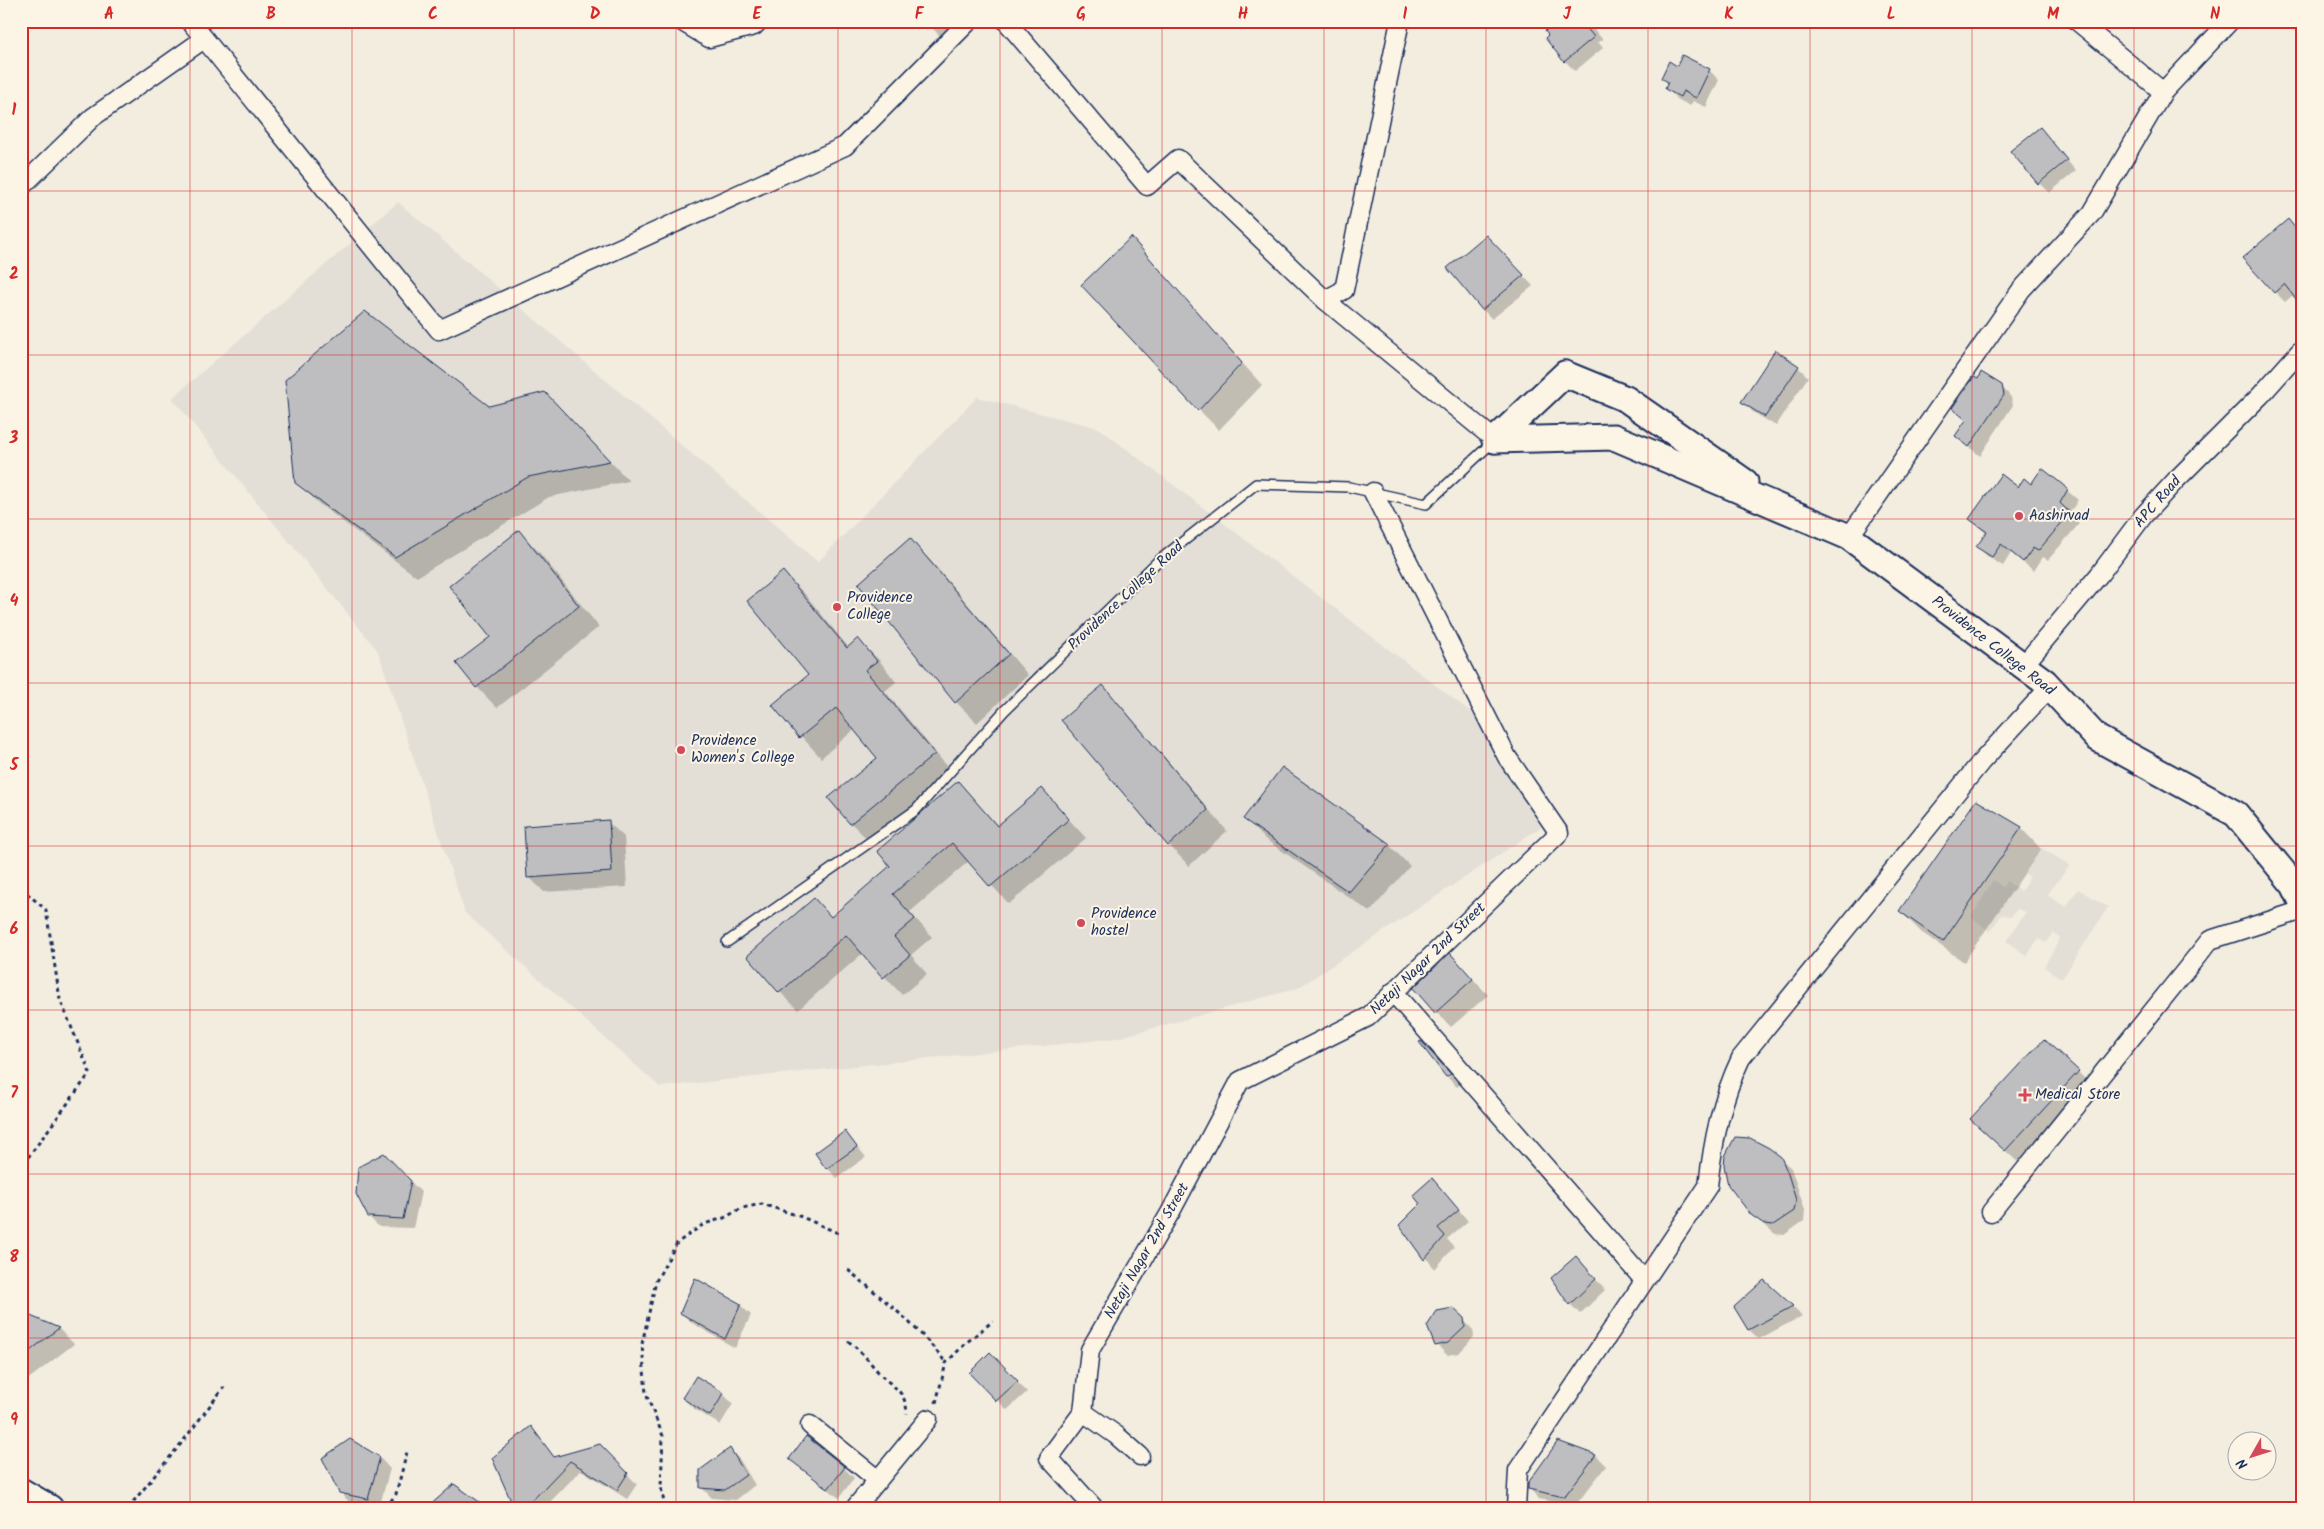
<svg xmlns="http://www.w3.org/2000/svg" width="2324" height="1529" font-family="Kalam,sans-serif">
<rect width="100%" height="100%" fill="#f3ede0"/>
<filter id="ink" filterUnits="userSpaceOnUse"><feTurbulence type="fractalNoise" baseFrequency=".02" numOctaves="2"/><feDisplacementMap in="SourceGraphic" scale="10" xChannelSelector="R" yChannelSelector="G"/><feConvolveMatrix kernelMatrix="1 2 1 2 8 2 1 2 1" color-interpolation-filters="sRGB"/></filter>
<g filter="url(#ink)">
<g fill="#e3dfd6">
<polygon points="398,202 818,562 977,397 1099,428 1472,713 1541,827 1298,988 1118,1038 660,1087 465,913 378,651 172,398"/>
<polygon points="2041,848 2070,865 2047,895 2066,907 2078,889 2108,907 2062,979 2044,967 2060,938 2053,932 2046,943 2038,939 2027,956 2006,941 2026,912 2017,909 2011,917 2002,914 1990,932 1971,917 1993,880 2003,887 2006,881 2021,891 2030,877 2024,873"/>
</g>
<g fill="#0003">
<polygon points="926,21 963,21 948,45"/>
<polygon points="1561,21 1587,21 1603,40 1598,42 1603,48 1575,71 1565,61"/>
<polygon points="1678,68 1709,70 1719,80 1706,107 1693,101 1690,106 1677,99 1667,88 1669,83 1663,77"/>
<polygon points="2039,128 2076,171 2049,193 2039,183"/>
<polygon points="2288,221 2303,237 2303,304 2294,294 2285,302 2275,292"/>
<polygon points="1486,237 1533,286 1492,319 1482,309"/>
<polygon points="1131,239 1262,385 1219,430 1199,410"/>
<polygon points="1798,367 1808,377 1776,426 1753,412 1743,402"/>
<polygon points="2001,386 2011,397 2013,405 1980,456 1967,445 1967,421 1953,408"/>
<polygon points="489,408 565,414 629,481 549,497 417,577 318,503 297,482"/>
<polygon points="2042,469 2078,500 2069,514 2079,524 2048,560 2043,557 2034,571 2011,553 2003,566 1988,557 1978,547 1987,534 1970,519 2018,489 2032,486"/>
<polygon points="519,532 539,552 599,627 497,708 477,687"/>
<polygon points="910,540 930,560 1028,675 977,723 956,702 860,584"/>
<polygon points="783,573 804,593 849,648 858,640 879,660 896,682 885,691 954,775 871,843 851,823 878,758 855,729 821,758 773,705 810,675"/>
<polygon points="1103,687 1123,708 1227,831 1189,866 1169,845 1062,720"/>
<polygon points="1282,768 1389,845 1410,866 1370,912 1265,839 1245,818"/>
<polygon points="958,783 999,827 1042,790 1086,838 1009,904 969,861 910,912 932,937 911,955 927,974 902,995 863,953 798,1010 780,992 814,900 832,918 892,866"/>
<polygon points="608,822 624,837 627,887 544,892 529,877"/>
<polygon points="2021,828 2041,849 1964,962 1921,932 1900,911"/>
<polygon points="1450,954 1488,995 1451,1027 1436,1012"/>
<polygon points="2078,1072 2093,1087 2021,1165 1987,1134"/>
<polygon points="1451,1075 1460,1085 1457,1087 1448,1078"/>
<polygon points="845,1133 866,1157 837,1178 827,1168"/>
<polygon points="384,1155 421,1192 413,1228 379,1227 369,1217"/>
<polygon points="1780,1158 1791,1168 1805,1210 1804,1221 1784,1235 1775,1234 1752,1214"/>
<polygon points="1442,1190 1468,1221 1447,1239 1454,1247 1435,1269 1400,1225"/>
<polygon points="1586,1268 1605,1290 1580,1314 1570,1304 1552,1278"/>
<polygon points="1764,1281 1802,1316 1759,1339 1748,1329"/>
<polygon points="740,1305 751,1315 735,1348 692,1323 682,1313"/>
<polygon points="21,1313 59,1329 74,1344 26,1381 21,1378"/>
<polygon points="1463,1319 1473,1330 1474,1337 1459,1353 1447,1355 1437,1345"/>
<polygon points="990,1354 1027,1392 1007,1410 971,1373"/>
<polygon points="723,1394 733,1404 720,1425 693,1408 683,1398"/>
<polygon points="531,1428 555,1458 599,1446 637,1484 627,1499 581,1470 544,1508 515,1508"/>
<polygon points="1559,1443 1596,1456 1606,1466 1575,1506 1539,1499 1529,1488"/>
<polygon points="730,1450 740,1460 755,1485 736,1500 712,1498 701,1487"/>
<polygon points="380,1458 390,1469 379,1508 350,1503 340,1492"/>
<polygon points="790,1459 844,1468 854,1478 839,1498"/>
</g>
<g fill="#bebec0" stroke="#1b2f5e">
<polygon points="1558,21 1581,21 1594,37 1564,62 1545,38 1548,35 1545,31"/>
<polygon points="1682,55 1710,69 1696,98 1683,91 1680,97 1665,89 1668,82 1661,78 1669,61 1677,66"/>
<polygon points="2040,127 2067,160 2038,184 2010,151"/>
<polygon points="2288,219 2303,238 2303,308 2284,284 2274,293 2242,258"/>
<polygon points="1486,235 1524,275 1482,310 1447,268"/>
<polygon points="1131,237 1242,363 1198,411 1081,285"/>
<polygon points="365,311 489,406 545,392 610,461 528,477 395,557 295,483 285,380"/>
<polygon points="1775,350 1799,366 1765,417 1741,402"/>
<polygon points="1981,372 2002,385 2004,395 1969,447 1955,436 1966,420 1952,408 1974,377 1978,379"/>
<polygon points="2042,468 2068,489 2060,503 2070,513 2038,551 2033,548 2023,562 2001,544 1992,557 1976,547 1987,532 1969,519 2001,474 2018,487 2024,478 2031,484"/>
<polygon points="519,530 579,606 476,688 456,663 490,637 449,586"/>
<polygon points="910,538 1009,654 955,703 858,584"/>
<polygon points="783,571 847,648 858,638 877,661 865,670 935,754 850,824 828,798 877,758 836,708 799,738 772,705 808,675 747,601"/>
<polygon points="1103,685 1208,810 1168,846 1061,720"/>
<polygon points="1282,767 1390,844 1349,892 1243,819"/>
<polygon points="958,781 997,826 1042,788 1069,819 990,887 952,843 893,894 915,919 894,937 910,955 883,978 846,935 779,993 747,956 814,898 831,917 890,866 877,851"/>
<polygon points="1976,800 2022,827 1943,942 1899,911"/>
<polygon points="609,820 612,872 527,878 524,826"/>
<polygon points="1450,953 1473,979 1435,1013 1413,988"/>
<polygon points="2044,1039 2079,1071 2005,1151 1970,1119"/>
<polygon points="1421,1041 1451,1074 1446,1077 1419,1042"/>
<polygon points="845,1131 857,1147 826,1169 815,1153"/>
<polygon points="1735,1137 1750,1138 1769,1148 1781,1157 1788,1174 1796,1200 1794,1211 1773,1225 1764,1224 1751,1215 1728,1185 1724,1166 1725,1156"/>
<polygon points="384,1153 411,1181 403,1219 368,1217 356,1194 358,1167"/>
<polygon points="1432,1178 1459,1210 1438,1228 1445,1236 1424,1260 1399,1225 1420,1204 1413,1195"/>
<polygon points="1576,1256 1596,1279 1569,1305 1551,1278"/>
<polygon points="695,1278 741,1304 725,1339 680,1313"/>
<polygon points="1764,1280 1793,1306 1748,1330 1734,1307"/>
<polygon points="1453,1308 1464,1318 1465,1327 1448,1343 1435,1346 1427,1326 1437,1311"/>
<polygon points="21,1312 59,1328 21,1358"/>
<polygon points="990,1352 1018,1381 996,1401 969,1373"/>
<polygon points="696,1376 724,1393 710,1416 682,1398"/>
<polygon points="531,1426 554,1457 600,1444 628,1473 617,1490 570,1461 525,1508 514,1508 492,1458"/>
<polygon points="806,1436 845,1467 828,1489 789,1459"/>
<polygon points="350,1439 380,1457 368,1499 339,1493 322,1458"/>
<polygon points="1558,1441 1596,1455 1564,1497 1528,1489 1528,1483"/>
<polygon points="730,1448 746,1475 725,1490 700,1488 700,1470"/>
<polygon points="454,1484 488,1508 427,1508"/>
</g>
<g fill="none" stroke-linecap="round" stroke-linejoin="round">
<defs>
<polyline id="lane" points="727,942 916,810 1004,711 1157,562 1256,484 1349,487 1426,504 1495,440"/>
<g id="street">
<polyline points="190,21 439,330 845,146 969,21"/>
<polyline points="681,21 709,38 754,26 759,21"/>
<polyline points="1006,21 1147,186 1178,159 1325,300 1344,290 1400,21"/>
<polyline points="2077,21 2163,92"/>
<polyline points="21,187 93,117 204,39"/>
<polyline points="1325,300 1495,440"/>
<polyline points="1849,537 2021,290 2092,213 2163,92 2230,21"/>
<polyline points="2023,666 2099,575 2143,516 2177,479 2261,395 2303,348"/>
<polyline points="1393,992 1644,1280"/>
<polyline points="1991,1212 2210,940 2303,910"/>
<polyline points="1083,1412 1116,1435 1140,1456"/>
<polyline points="810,1425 878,1480"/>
<polyline points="855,1508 928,1419"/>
<polyline points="1094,1508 1049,1458 1083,1412 1090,1350 1170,1213 1240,1081 1368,1017 1559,833 1507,757 1373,492"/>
<path d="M1516 1508 1518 1470 1708 1186C1713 1141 1721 1100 1741 1058L1981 762 2050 687"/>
</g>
<g id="secondary">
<polyline points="1495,440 1614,437 1849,537 2045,682 2097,738 2236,814 2294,885 2303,904"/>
<polyline points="1495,440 1565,374 1626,399 1745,482"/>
<polyline points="21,1491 50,1508"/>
</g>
</defs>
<use href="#lane" stroke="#1b2f5e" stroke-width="12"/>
<use href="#street" stroke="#1b2f5e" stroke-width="21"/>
<use href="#secondary" stroke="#1b2f5e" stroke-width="29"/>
<g stroke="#1b2f5e" stroke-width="3" stroke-dasharray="4 4" stroke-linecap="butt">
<polyline points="21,888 46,910 60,999 90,1073 21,1167"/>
<path d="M848 1270C882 1298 920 1328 946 1363"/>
<path d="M848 1341C861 1351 869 1361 879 1373 893 1388 906 1390 907 1414"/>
<polyline points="936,1403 946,1363 967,1342 993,1321"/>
<polyline points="128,1508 184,1440 224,1387"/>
<polyline points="386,1508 396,1494 407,1452"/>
<polyline points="665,1508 661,1487 663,1436 646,1394 642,1344 656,1281 677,1243 704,1224 724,1218 742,1208 762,1204 802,1217 838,1233"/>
</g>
<use href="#lane" stroke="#fcf5e5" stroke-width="9"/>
<use href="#street" stroke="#fcf5e5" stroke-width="18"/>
<use href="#secondary" stroke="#fcf5e5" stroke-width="25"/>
</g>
</g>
<path fill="none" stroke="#d62828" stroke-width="1" stroke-opacity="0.55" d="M190 21V1508M352 21V1508M514 21V1508M676 21V1508M838 21V1508M1000 21V1508M1162 21V1508M1324 21V1508M1486 21V1508M1648 21V1508M1810 21V1508M1972 21V1508M2134 21V1508M21 191H2303M21 355H2303M21 519H2303M21 683H2303M21 846H2303M21 1010H2303M21 1174H2303M21 1338H2303"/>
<g fill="#d1495b" stroke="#fcf5e5" stroke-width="2">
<circle cx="2019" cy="516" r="5"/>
<circle cx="837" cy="607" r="5"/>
<circle cx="681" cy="750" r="5"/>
<circle cx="1081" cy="923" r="5"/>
<path d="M2022.5 1087.5h5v5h5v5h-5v5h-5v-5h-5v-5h5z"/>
</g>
<g text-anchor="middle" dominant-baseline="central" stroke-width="4" stroke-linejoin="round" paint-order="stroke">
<g font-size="15" fill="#1b2f5e" stroke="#fcf5e5">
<text transform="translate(2158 502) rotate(-49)">APC Road</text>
<text transform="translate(1126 596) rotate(-43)">Providence College Road</text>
<text transform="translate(1993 646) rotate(38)">Providence College Road</text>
<text transform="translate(1428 959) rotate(-44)">Netaji Nagar 2nd Street</text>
<text transform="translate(1147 1251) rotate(-60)">Netaji Nagar 2nd Street</text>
</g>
<g font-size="15" fill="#1b2f5e" stroke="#fcf5e5" text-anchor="start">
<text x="2029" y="516">Aashirvad</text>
<text x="847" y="598">Providence<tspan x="847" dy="17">College</tspan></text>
<text x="691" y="741">Providence<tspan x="691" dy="17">Women's College</tspan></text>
<text x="1091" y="914">Providence<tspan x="1091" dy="17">hostel</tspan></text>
<text x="2035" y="1095">Medical Store</text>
</g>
</g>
<rect width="2324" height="1529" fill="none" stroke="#fcf5e5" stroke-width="55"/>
<g transform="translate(2252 1456) rotate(231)"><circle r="24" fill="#fcf5e5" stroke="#a2a6af"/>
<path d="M0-4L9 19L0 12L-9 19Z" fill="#d1495b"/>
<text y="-8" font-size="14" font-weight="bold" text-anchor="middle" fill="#1b2f5e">N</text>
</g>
<rect x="28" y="28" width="2268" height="1474" fill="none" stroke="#d62828" stroke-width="2"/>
<g font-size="16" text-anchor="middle" font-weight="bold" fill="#d62828">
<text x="109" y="19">A</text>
<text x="271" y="19">B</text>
<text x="433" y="19">C</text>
<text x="595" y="19">D</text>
<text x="757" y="19">E</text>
<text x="919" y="19">F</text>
<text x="1081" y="19">G</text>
<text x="1243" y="19">H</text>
<text x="1405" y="19">I</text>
<text x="1567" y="19">J</text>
<text x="1729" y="19">K</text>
<text x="1891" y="19">L</text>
<text x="2053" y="19">M</text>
<text x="2215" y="19">N</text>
<text x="14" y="115">1</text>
<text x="14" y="279">2</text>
<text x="14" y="443">3</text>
<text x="14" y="606">4</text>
<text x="14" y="770">5</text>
<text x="14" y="934">6</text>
<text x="14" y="1098">7</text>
<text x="14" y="1262">8</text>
<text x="14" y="1425">9</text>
</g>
</svg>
